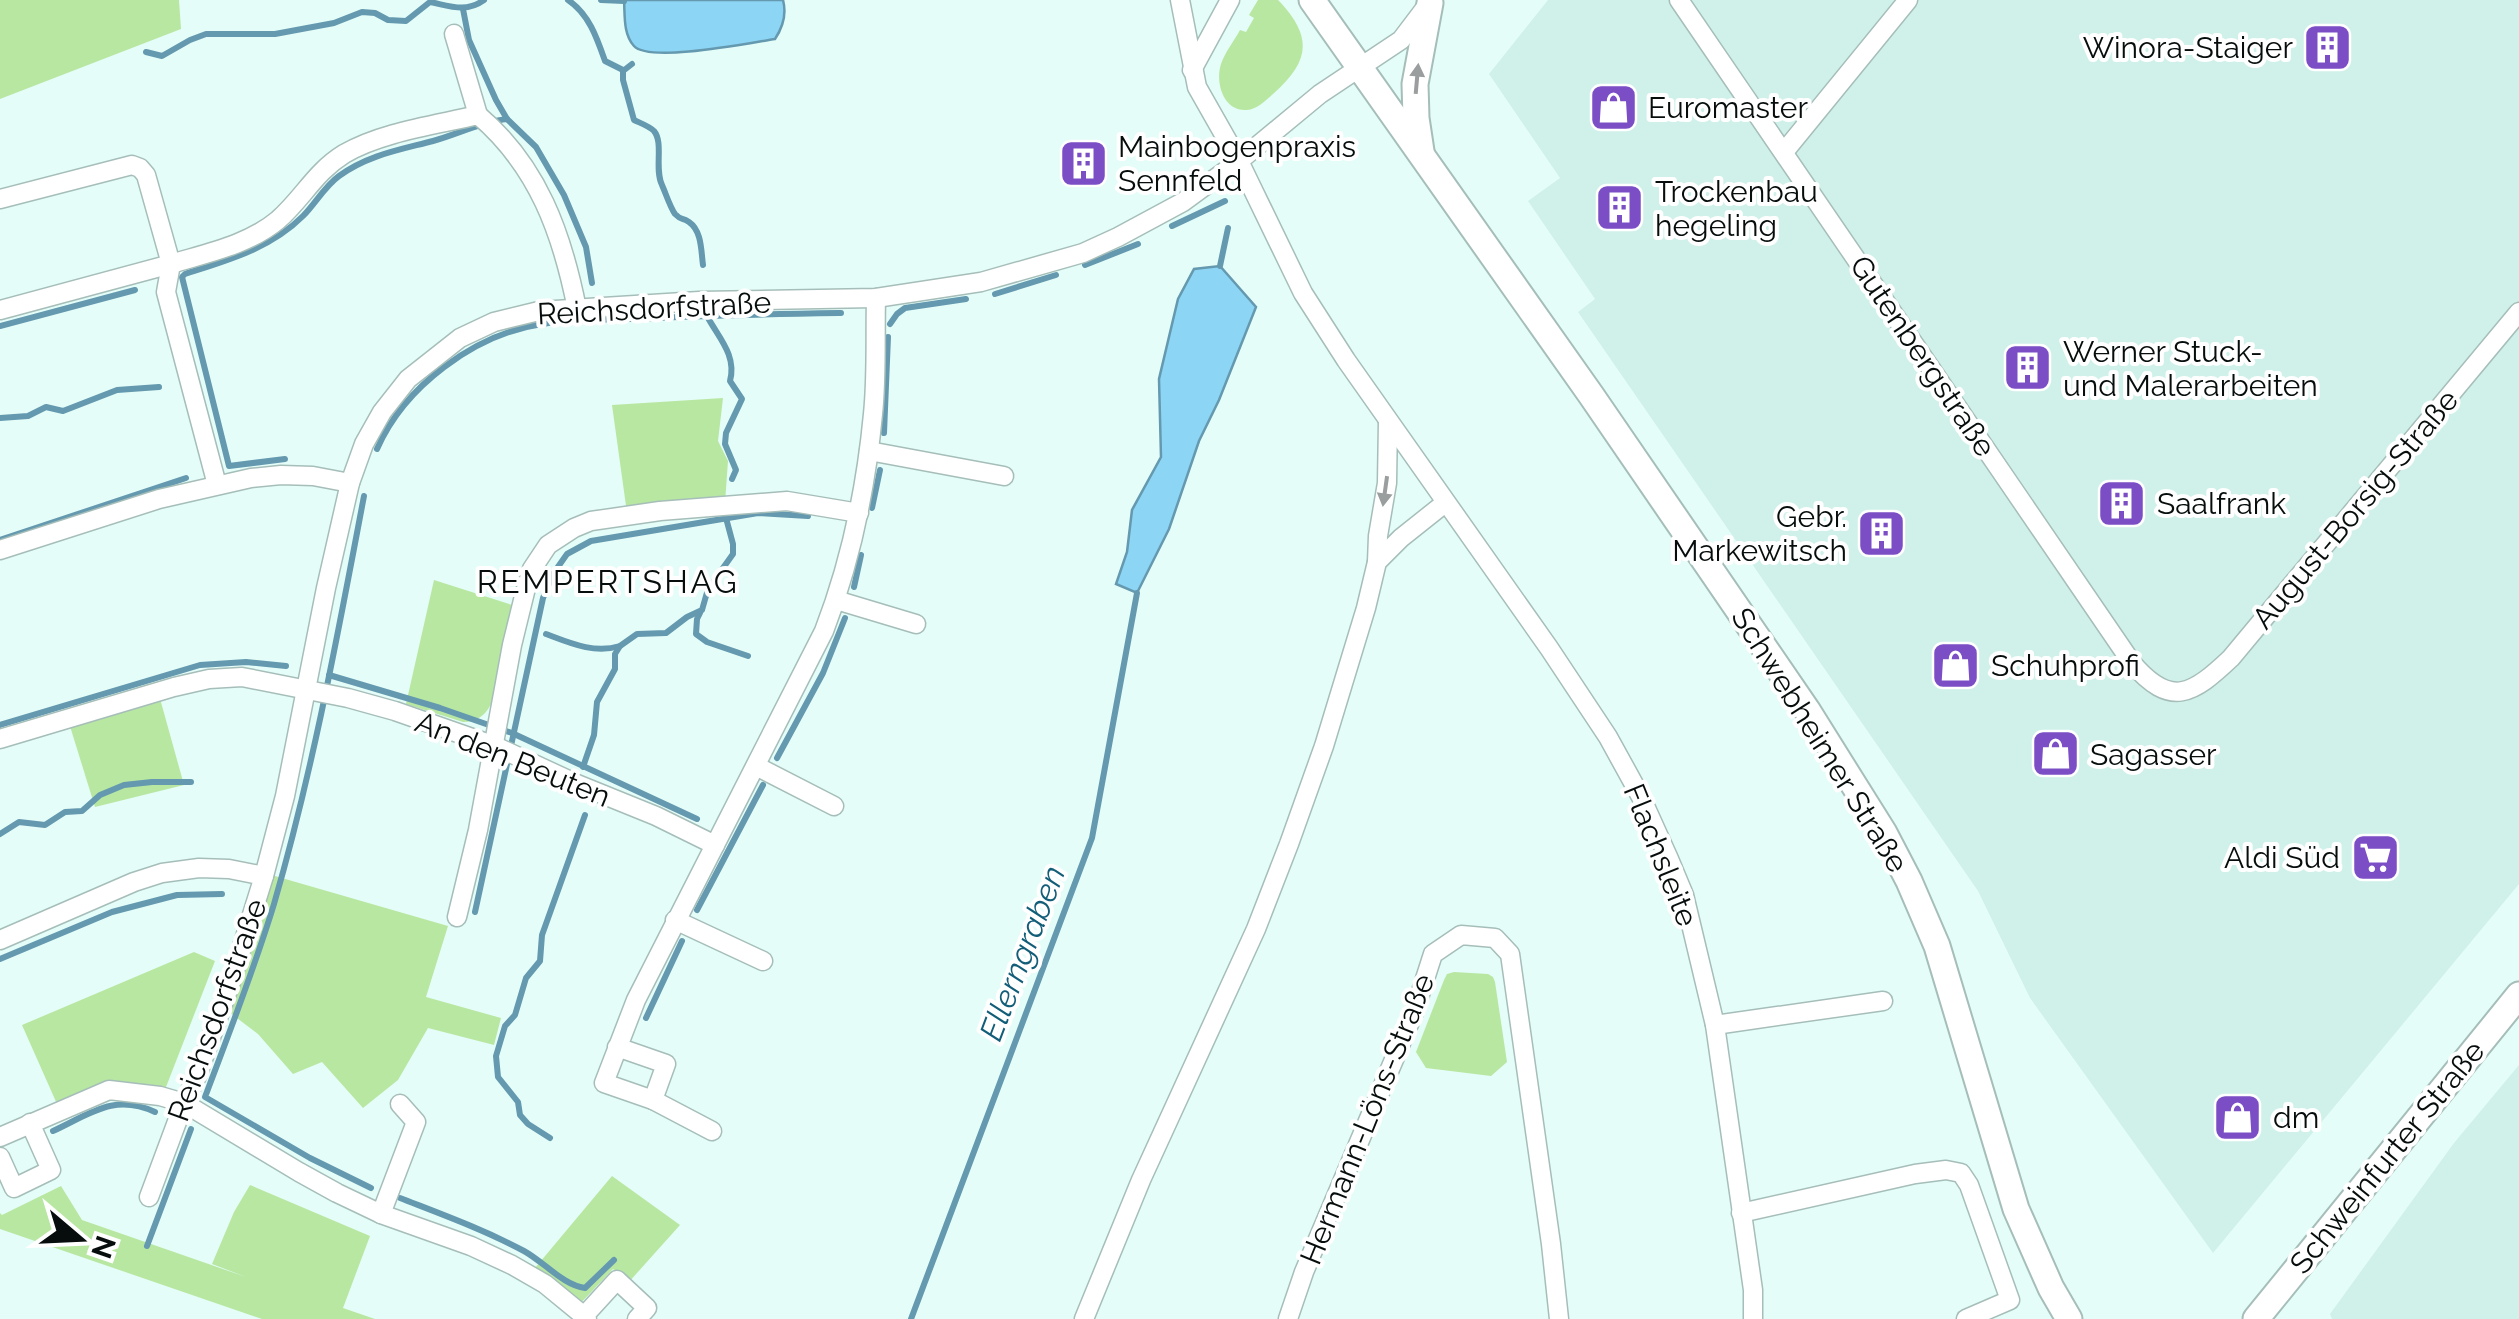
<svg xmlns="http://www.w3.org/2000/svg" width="2519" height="1319" font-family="Raleway,sans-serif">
<rect width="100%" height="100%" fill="#e5fdf8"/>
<g fill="#d0f1ea">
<polygon points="1548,0 2519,0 2519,884 2213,1253 2030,998 1978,891 1578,312 1595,299 1528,201 1560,178 1489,74"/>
<polygon points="2519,1065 2519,1319 2332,1319 2330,1314 2454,1143"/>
</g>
<g fill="#b8e7a2">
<polygon points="0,0 179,0 181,29 0,99"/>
<path d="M1258 0H1278L1281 3C1314 39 1308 63 1273 94 1265 101 1257 109 1247 110 1223 112 1215 82 1221 64 1225 52 1234 41 1240 30L1246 32 1254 18 1249 15Z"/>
<polygon points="723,398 718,441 728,461 725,503 627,513 612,405"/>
<path d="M434 580 512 605 491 704C485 716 476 722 463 722L406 704Z"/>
<polygon points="159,695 184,785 95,807 69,723"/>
<polygon points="268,874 448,926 426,997 501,1018 494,1045 428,1028 398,1080 363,1108 322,1062 293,1074 258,1034 225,1009"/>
<path d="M194 952 215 961 166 1087C118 1079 101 1085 57 1104L22 1025Z"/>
<polygon points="1454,972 1488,974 1493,977 1495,982 1507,1062 1491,1076 1426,1068 1416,1052 1444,980 1447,974"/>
<polygon points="612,1176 680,1225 628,1283 613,1269 576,1308 530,1274"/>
<polygon points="250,1185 370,1236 343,1308 375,1319 262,1319 0,1229 0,1213 2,1215 61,1186 82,1220 246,1277 212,1264 234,1212"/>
</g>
<g fill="#8dd5f5" stroke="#6499af" stroke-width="2.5">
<path d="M624 0H783C787 15 783 27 775 39 749 43 649 63 634 46 623 34 625 15 624 0Z"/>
<polygon points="1220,266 1256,307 1219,400 1199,441 1169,529 1137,593 1116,584 1127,552 1132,510 1161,457 1159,379 1178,299 1194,269"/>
</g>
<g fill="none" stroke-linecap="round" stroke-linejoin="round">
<g stroke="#6499af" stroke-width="6">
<path d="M568 0C589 14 597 38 605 61L623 70"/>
<polyline points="601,0 624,1"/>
<polyline points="463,9 469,40 496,100 507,119 536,147 564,195 586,247 592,283"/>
<path d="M146 52 162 56 190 40 206 34H275L334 23 362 12 375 13 388 20 406 21 430 2C450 6 466 13 484 0"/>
<path d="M623 71V80L634 120C640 123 649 126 654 131 664 143 654 169 662 185 666 194 670 207 675 214 682 221 681 217 689 222 702 231 701 251 703 265"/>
<polyline points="623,71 632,64"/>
<polyline points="1172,226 1225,201"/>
<polyline points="1085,265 1138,244"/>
<polyline points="1220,266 1228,228"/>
<polyline points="995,294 1056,275"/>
<path d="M707 316C718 337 737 355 730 381L742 399 726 433 725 444 736 470 732 479"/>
<polyline points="890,324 897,314 905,308 966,299"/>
<polyline points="0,326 135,290"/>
<polyline points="0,418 28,416 46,407 63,411 117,390 159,387"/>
<polyline points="884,433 888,337"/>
<path d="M377 449C404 387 474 334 542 324 580 319 619 320 657 318 718 315 780 314 841 313"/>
<path d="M285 459 229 466 182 277 185 274C228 260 270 249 303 216 315 204 325 186 339 176 368 155 399 150 433 141 458 134 481 122 507 119"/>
<path d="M364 496C338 633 313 770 274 904 254 970 229 1033 205 1097L310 1158 371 1188"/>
<polyline points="872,508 880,470"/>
<polyline points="0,540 186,478"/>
<polyline points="854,587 861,555"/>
<polyline points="700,613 697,619 696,634 707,642 748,656"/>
<path d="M546 634C570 643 594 654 620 646"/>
<polyline points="329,675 440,708 512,733 697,819"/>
<polyline points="0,725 200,665 246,662 286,666"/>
<polyline points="777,758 823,673 845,618"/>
<polyline points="583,767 594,735 597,702 615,669 615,654 620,646 637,634 666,633 687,617 702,610 708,589 733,554 733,544 726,518"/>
<polyline points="0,834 19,822 45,825 65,812 82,811 100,795 124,785 152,782 191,782"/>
<polyline points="697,910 763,785"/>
<polyline points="475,912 543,598 553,574 567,554 591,541 758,513 808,516"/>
<polyline points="0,959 112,912 177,895 222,894"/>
<polyline points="646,1018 682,941"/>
<path d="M53 1131C90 1114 114 1093 155 1112"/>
<polyline points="550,1138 528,1124 520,1115 518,1102 498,1077 496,1056 505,1026 515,1015 526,978 540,961 542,935 585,815"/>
<path d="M400 1198C441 1214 485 1230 524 1251 544 1262 563 1285 585 1288L614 1260"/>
<polyline points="147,1246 191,1129"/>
<polyline points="911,1319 1092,838 1137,593"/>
</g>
<defs>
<g id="street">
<polyline points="1180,0 1197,87 1239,161 1303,293 1346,360 1549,648 1608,737 1641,797 1669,859 1684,895 1715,1025 1753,1290 1753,1319"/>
<path d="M1679 0 2132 663C2171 709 2193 694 2231 658L2519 312"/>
<polyline points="454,34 478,115"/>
<polyline points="1192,70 1230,0"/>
<polyline points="1784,152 1908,0"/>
<polyline points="0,199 132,165 140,168 146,175 171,264 0,310"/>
<polyline points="869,451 1004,476"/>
<path d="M217 485 166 292 171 264C207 253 248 245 278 220 303 198 315 172 344 154 381 132 436 125 478 115 538 166 562 233 577 309"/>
<polyline points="0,550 159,499 251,478 281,475 313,476 350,483"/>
<polyline points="1377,562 1378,536 1387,483 1388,421"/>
<polyline points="836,600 916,624"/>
<polyline points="0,739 174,687 209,679 242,677 348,698 395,711 495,746 577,784 656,816 715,845"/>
<polyline points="756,766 834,806"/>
<polyline points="457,917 478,830 512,645 525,592 532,569 548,545 574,528 591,521 660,511 787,501 859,513"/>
<polyline points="675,920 763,961"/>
<polyline points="0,940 134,882 162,873 199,868 229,869 264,876"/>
<polyline points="1715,1025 1883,1001"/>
<path d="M617 1047 666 1064 653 1100 604 1083 636 1000 824 631C851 561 866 488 873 414 877 376 875 337 876 298"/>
<polyline points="653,1100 712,1131"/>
<polyline points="0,1137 109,1090 160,1096 184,1103 299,1172 337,1193 381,1214 471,1246 512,1265 545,1284 584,1316"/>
<polyline points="0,1157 14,1188 51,1170 30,1123"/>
<polyline points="149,1197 184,1103 197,1076 231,982 264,876 285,796 326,588 350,483 364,444 382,412 408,379 460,338 494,322 539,311 699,301 876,298 981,282 1083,253 1118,237 1183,202 1239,161 1320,94 1401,40 1426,7"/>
<polyline points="1741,1213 1915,1174 1946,1170 1961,1173 1969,1185 2010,1300 1966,1319"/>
<polyline points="381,1214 416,1122 400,1104"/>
<polyline points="587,1319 584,1316 617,1280 647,1308 637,1319"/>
<polyline points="1084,1319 1141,1180 1256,929 1289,844 1324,746 1366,608 1377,562 1401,538 1445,503"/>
<polyline points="1288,1319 1304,1272 1415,1010 1433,954 1461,935 1495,938 1510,954 1551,1244 1559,1319"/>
</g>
<g id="secondary">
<polyline points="1312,0 1591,395 1807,710 1884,833 1909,881 1937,946 2016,1209 2051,1288 2069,1319"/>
<polyline points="1421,151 1416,118 1415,84 1430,3"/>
<polyline points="2256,1319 2519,995"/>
</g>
</defs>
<use href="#street" stroke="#a6beb9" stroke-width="21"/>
<use href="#secondary" stroke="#a6beb9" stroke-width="29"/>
<use href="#street" stroke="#fff" stroke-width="18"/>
<use href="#secondary" stroke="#fff" stroke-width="25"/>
</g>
<defs><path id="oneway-solid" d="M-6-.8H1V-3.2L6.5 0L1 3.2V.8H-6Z" transform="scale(2.5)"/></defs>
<g fill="#9b9e9e">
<use href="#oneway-solid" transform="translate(1417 79) rotate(-85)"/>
<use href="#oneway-solid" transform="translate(1385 491) rotate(98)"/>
</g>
<defs>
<symbol id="building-square" viewBox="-11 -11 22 22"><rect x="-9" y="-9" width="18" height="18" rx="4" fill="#7b4ec6" stroke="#fff"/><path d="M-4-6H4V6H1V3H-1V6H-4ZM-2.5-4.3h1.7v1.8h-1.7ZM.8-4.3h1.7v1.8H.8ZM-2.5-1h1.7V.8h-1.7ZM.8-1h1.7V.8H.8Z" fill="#fff"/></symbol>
<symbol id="shop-square" viewBox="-11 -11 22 22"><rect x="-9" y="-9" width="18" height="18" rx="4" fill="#7b4ec6" stroke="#fff"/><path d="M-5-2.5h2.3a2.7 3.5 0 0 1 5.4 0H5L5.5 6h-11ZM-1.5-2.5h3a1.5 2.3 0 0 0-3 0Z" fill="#fff"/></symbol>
<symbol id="supermarket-square" viewBox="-11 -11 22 22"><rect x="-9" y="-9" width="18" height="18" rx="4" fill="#7b4ec6" stroke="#fff"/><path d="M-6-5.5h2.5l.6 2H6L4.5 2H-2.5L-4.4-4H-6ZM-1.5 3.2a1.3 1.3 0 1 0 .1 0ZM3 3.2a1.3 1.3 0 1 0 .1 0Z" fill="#fff"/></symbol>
</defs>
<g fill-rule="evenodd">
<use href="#building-square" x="2300" y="20" width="55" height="55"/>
<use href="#shop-square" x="1586" y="80" width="55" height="55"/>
<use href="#building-square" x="1056" y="136" width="55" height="55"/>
<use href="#building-square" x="1592" y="180" width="55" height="55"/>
<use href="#building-square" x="2000" y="340" width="55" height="55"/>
<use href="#building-square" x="2094" y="476" width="55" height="55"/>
<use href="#building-square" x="1854" y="506" width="55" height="55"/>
<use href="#shop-square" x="1928" y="638" width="55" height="55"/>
<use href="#shop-square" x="2028" y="726" width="55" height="55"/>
<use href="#supermarket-square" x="2348" y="830" width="55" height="55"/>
<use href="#shop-square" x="2210" y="1090" width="55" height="55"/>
</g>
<g text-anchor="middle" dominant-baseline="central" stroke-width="8" stroke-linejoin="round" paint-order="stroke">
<g font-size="30" fill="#060d0c" stroke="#fff" text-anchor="start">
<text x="2293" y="47" text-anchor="end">Winora-Staiger</text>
<text x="1648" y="107">Euromaster</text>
<text x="1118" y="146">Mainbogenpraxis<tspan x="1118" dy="34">Sennfeld</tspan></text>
<text x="1655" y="191">Trockenbau<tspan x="1655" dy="34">hegeling</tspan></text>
<text x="2063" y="351">Werner Stuck-<tspan x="2063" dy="34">und Malerarbeiten</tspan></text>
<text x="2157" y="503">Saalfrank</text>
<text x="1847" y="516" text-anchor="end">Gebr.<tspan x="1847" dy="34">Markewitsch</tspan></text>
<text x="1991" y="665">Schuhprofi</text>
<text x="2090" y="754">Sagasser</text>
<text x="2340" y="857" text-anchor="end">Aldi Süd</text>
<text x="2273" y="1117">dm</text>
</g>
<g font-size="30" fill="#060d0c" stroke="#fff">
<text transform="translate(654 308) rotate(-3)">Reichsdorfstraße</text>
<text transform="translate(1923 356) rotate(56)">Gutenbergstraße</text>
<text transform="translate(2355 509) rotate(-50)">August-Borsig-Straße</text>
<text transform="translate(1820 740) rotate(58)">Schwebheimer Straße</text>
<text transform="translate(513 759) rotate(22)">An den Beuten</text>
<text transform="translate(1661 855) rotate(68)">Flachsleite</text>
<text transform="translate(217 1010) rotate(-70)">Reichsdorfstraße</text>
<text transform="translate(1367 1119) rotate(-68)">Hermann-Löns-Straße</text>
<text transform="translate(2387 1157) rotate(-51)">Schweinfurter Straße</text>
</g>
<g font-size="32" letter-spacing="2.5" fill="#060d0c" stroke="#fff">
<text x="608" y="581">REMPERTSHAG</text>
</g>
<g font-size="32" font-style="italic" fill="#125d78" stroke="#fff">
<text transform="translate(1022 953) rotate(-69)">Ellerngraben</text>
</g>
</g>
<g transform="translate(80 1239) rotate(109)" stroke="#ffffff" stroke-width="8" paint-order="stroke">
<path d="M0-8L18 38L0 25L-18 38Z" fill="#060d0c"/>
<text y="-15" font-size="28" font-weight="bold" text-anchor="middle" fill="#060d0c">N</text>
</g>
</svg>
